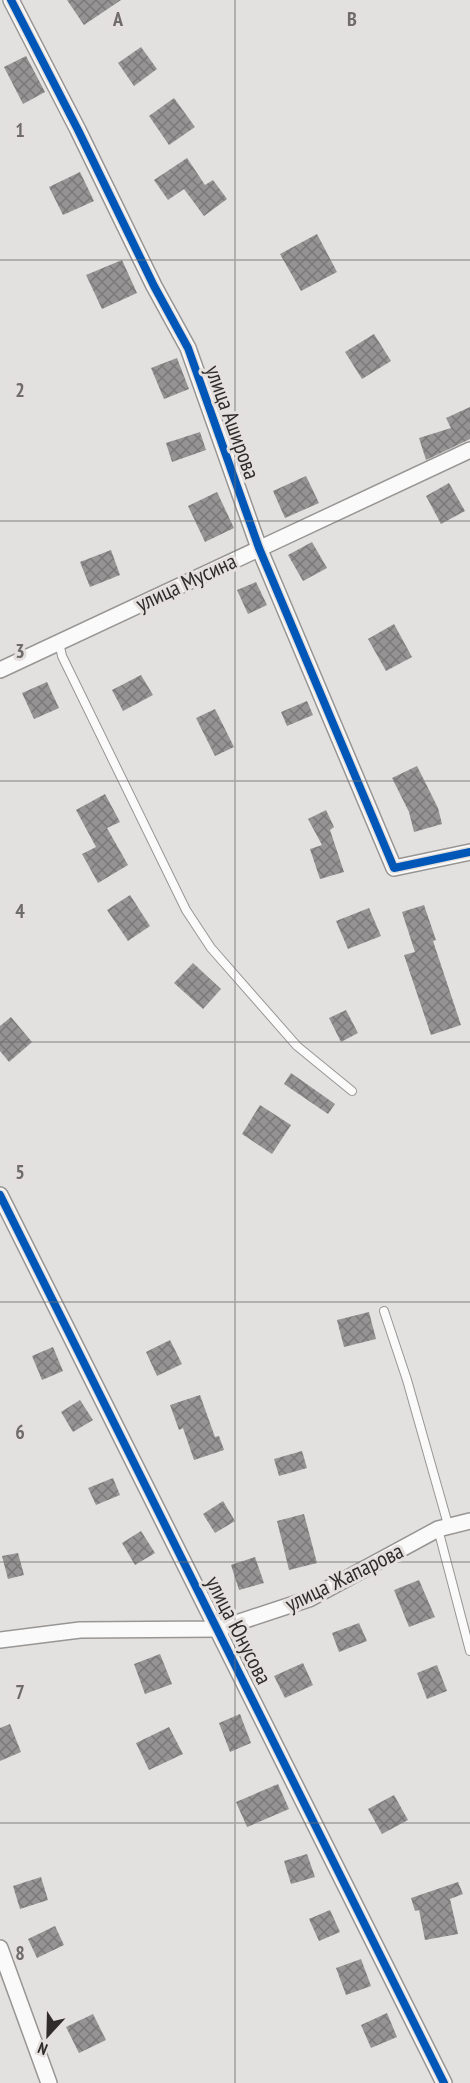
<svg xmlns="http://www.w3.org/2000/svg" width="470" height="2083" font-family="'PT Sans Narrow',sans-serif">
<defs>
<pattern id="building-cross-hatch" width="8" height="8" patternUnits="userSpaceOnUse" patternTransform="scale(1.5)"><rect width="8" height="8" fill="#959394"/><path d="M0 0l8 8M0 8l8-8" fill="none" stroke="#7a7879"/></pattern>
</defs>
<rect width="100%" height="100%" fill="#e3e1df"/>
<g fill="url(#building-cross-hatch)">
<polygon points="67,0 121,0 84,25"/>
<polygon points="141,47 157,69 134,86 118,63"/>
<polygon points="26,56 45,92 23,104 4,67"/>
<polygon points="174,98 195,127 169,145 149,116"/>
<polygon points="187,158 205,185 213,180 227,199 204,216 184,189 168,200 154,180"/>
<polygon points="80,172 94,201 63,215 49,187"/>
<polygon points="317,234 337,272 301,291 280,254"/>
<polygon points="122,260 137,293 102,309 86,275"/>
<polygon points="374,334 391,361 362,379 345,352"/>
<polygon points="177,358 189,389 164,399 151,368"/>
<polygon points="470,407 470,439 426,460 419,438 451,428 446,418"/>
<polygon points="200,432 206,450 172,462 166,443"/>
<polygon points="306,476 319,503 285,518 273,491"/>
<polygon points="449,483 465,511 441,524 426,496"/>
<polygon points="217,492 234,528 205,542 188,506"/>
<polygon points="312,542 327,568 303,581 288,555"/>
<polygon points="111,550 120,575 90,587 80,562"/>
<polygon points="256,582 267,605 248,614 237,590"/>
<polygon points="394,624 412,657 386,671 368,639"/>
<polygon points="141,675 153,695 123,711 112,690"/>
<polygon points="47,682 59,708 34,719 22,693"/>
<polygon points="307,701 313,715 287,726 281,712"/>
<polygon points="215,709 234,747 215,756 196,718"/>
<polygon points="417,766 438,808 442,824 414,832 409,812 392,778"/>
<polygon points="105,794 120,822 107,828 128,865 98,883 82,854 96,847 76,810"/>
<polygon points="326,810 334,827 330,830 344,872 320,879 310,849 322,845 308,819"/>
<polygon points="130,895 150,926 128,941 107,910"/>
<polygon points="424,905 436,940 433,941 461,1025 431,1035 404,955 415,952 402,912"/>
<polygon points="369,908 381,936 348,949 336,921"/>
<polygon points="193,963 221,989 203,1009 174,983"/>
<polygon points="346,1010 358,1033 341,1042 329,1018"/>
<polygon points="11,1017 32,1042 9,1062 0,1051 0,1026"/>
<polygon points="291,1073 335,1104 328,1114 284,1084"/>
<polygon points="260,1105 291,1125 272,1154 242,1134"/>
<polygon points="369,1312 376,1339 344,1347 337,1320"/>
<polygon points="170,1340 182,1364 157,1376 146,1352"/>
<polygon points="53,1347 63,1371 42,1380 32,1356"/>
<polygon points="200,1395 215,1437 219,1436 224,1450 194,1460 183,1428 179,1430 170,1405"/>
<polygon points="80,1400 93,1420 73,1432 61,1412"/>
<polygon points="302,1451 307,1468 279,1476 274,1459"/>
<polygon points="113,1478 120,1495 96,1505 88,1488"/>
<polygon points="223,1501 235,1521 215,1533 203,1514"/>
<polygon points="304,1514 317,1563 289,1570 277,1521"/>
<polygon points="141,1531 155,1553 135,1565 122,1543"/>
<polygon points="18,1553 24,1575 8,1579 2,1556"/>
<polygon points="255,1557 264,1583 239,1590 231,1565"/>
<polygon points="419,1580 435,1617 409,1627 394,1590"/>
<polygon points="359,1623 367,1641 339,1652 332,1633"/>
<polygon points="160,1654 172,1684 145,1694 134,1664"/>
<polygon points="303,1663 313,1685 285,1698 274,1676"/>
<polygon points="437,1665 447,1691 427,1699 417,1673"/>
<polygon points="240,1714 251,1743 230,1752 219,1723"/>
<polygon points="10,1724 21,1752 0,1761 0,1728"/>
<polygon points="169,1727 183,1754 149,1770 136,1743"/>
<polygon points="278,1784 289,1809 247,1827 236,1802"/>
<polygon points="394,1795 408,1820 382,1834 368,1809"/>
<polygon points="307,1854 315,1877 291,1884 284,1861"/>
<polygon points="41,1877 48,1900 20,1909 13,1886"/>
<polygon points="458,1882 463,1894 450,1899 458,1934 425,1940 419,1910 415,1911 411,1898"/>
<polygon points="330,1910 340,1932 319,1941 309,1919"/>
<polygon points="55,1926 64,1945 37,1958 28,1939"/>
<polygon points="361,1959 371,1986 346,1995 336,1968"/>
<polygon points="387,2013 397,2037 371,2048 361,2025"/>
<polygon points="93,2014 106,2040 79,2053 66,2027"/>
</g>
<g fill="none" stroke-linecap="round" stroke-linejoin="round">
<defs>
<g id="lane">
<polyline points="59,642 62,656 186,910 211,948 297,1046 352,1091"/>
<polyline points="384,1311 407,1380 449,1528"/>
<polyline points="438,1529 470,1651"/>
</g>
<g id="street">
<polyline points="11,0 78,130 154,286 188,348 259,548 394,868 470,852"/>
<polyline points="0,670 470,450"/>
<polyline points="0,1195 444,2083"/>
<polyline points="0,1640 80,1630 218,1629 309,1599 438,1529 470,1521"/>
<polyline points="0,1948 49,2083"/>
</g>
</defs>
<use href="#lane" stroke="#989694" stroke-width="10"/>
<use href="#street" stroke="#989694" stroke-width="18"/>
<use href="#lane" stroke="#fbfafa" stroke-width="8"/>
<use href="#street" stroke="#fbfafa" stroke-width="15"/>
<defs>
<g id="cycleway">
<polyline points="11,0 78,130 154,286 188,348 259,548 394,868 470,852"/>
<polyline points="0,1195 444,2083"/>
</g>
</defs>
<use href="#cycleway" stroke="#e5e0dd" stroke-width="11"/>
<use href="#cycleway" stroke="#0057b8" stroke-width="8"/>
</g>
<path fill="none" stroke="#6e6c6b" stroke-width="1.5" stroke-opacity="0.55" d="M235 0V2083M0 260H470M0 521H470M0 781H470M0 1042H470M0 1302H470M0 1562H470M0 1823H470"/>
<g text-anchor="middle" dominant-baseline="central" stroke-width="6" stroke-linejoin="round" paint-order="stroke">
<g font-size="22" fill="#2f2d2c" stroke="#e5e0dd">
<text transform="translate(233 422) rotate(70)">улица Аширова</text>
<text transform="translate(186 582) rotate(-25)">улица Мусина</text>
<text transform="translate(344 1577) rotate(-26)">улица Жапарова</text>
<text transform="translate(239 1630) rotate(63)">улица Юнусова</text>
</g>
</g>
<g font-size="20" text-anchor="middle" font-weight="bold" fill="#6e6c6b" stroke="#e5e0dd" stroke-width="6" stroke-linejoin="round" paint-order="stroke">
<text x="118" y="26">A</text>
<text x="352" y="26">B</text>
<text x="20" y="137">1</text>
<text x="20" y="397">2</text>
<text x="20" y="658">3</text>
<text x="20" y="918">4</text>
<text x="20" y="1179">5</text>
<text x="20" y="1439">6</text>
<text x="20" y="1699">7</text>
<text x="20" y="1960">8</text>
</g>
<g transform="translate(48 2035) rotate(202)" stroke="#e5e0dd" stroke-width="4.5" paint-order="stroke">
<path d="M0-4.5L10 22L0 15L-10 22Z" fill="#2f2d2c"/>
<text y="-9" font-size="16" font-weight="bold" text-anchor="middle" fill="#2f2d2c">N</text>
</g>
</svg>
